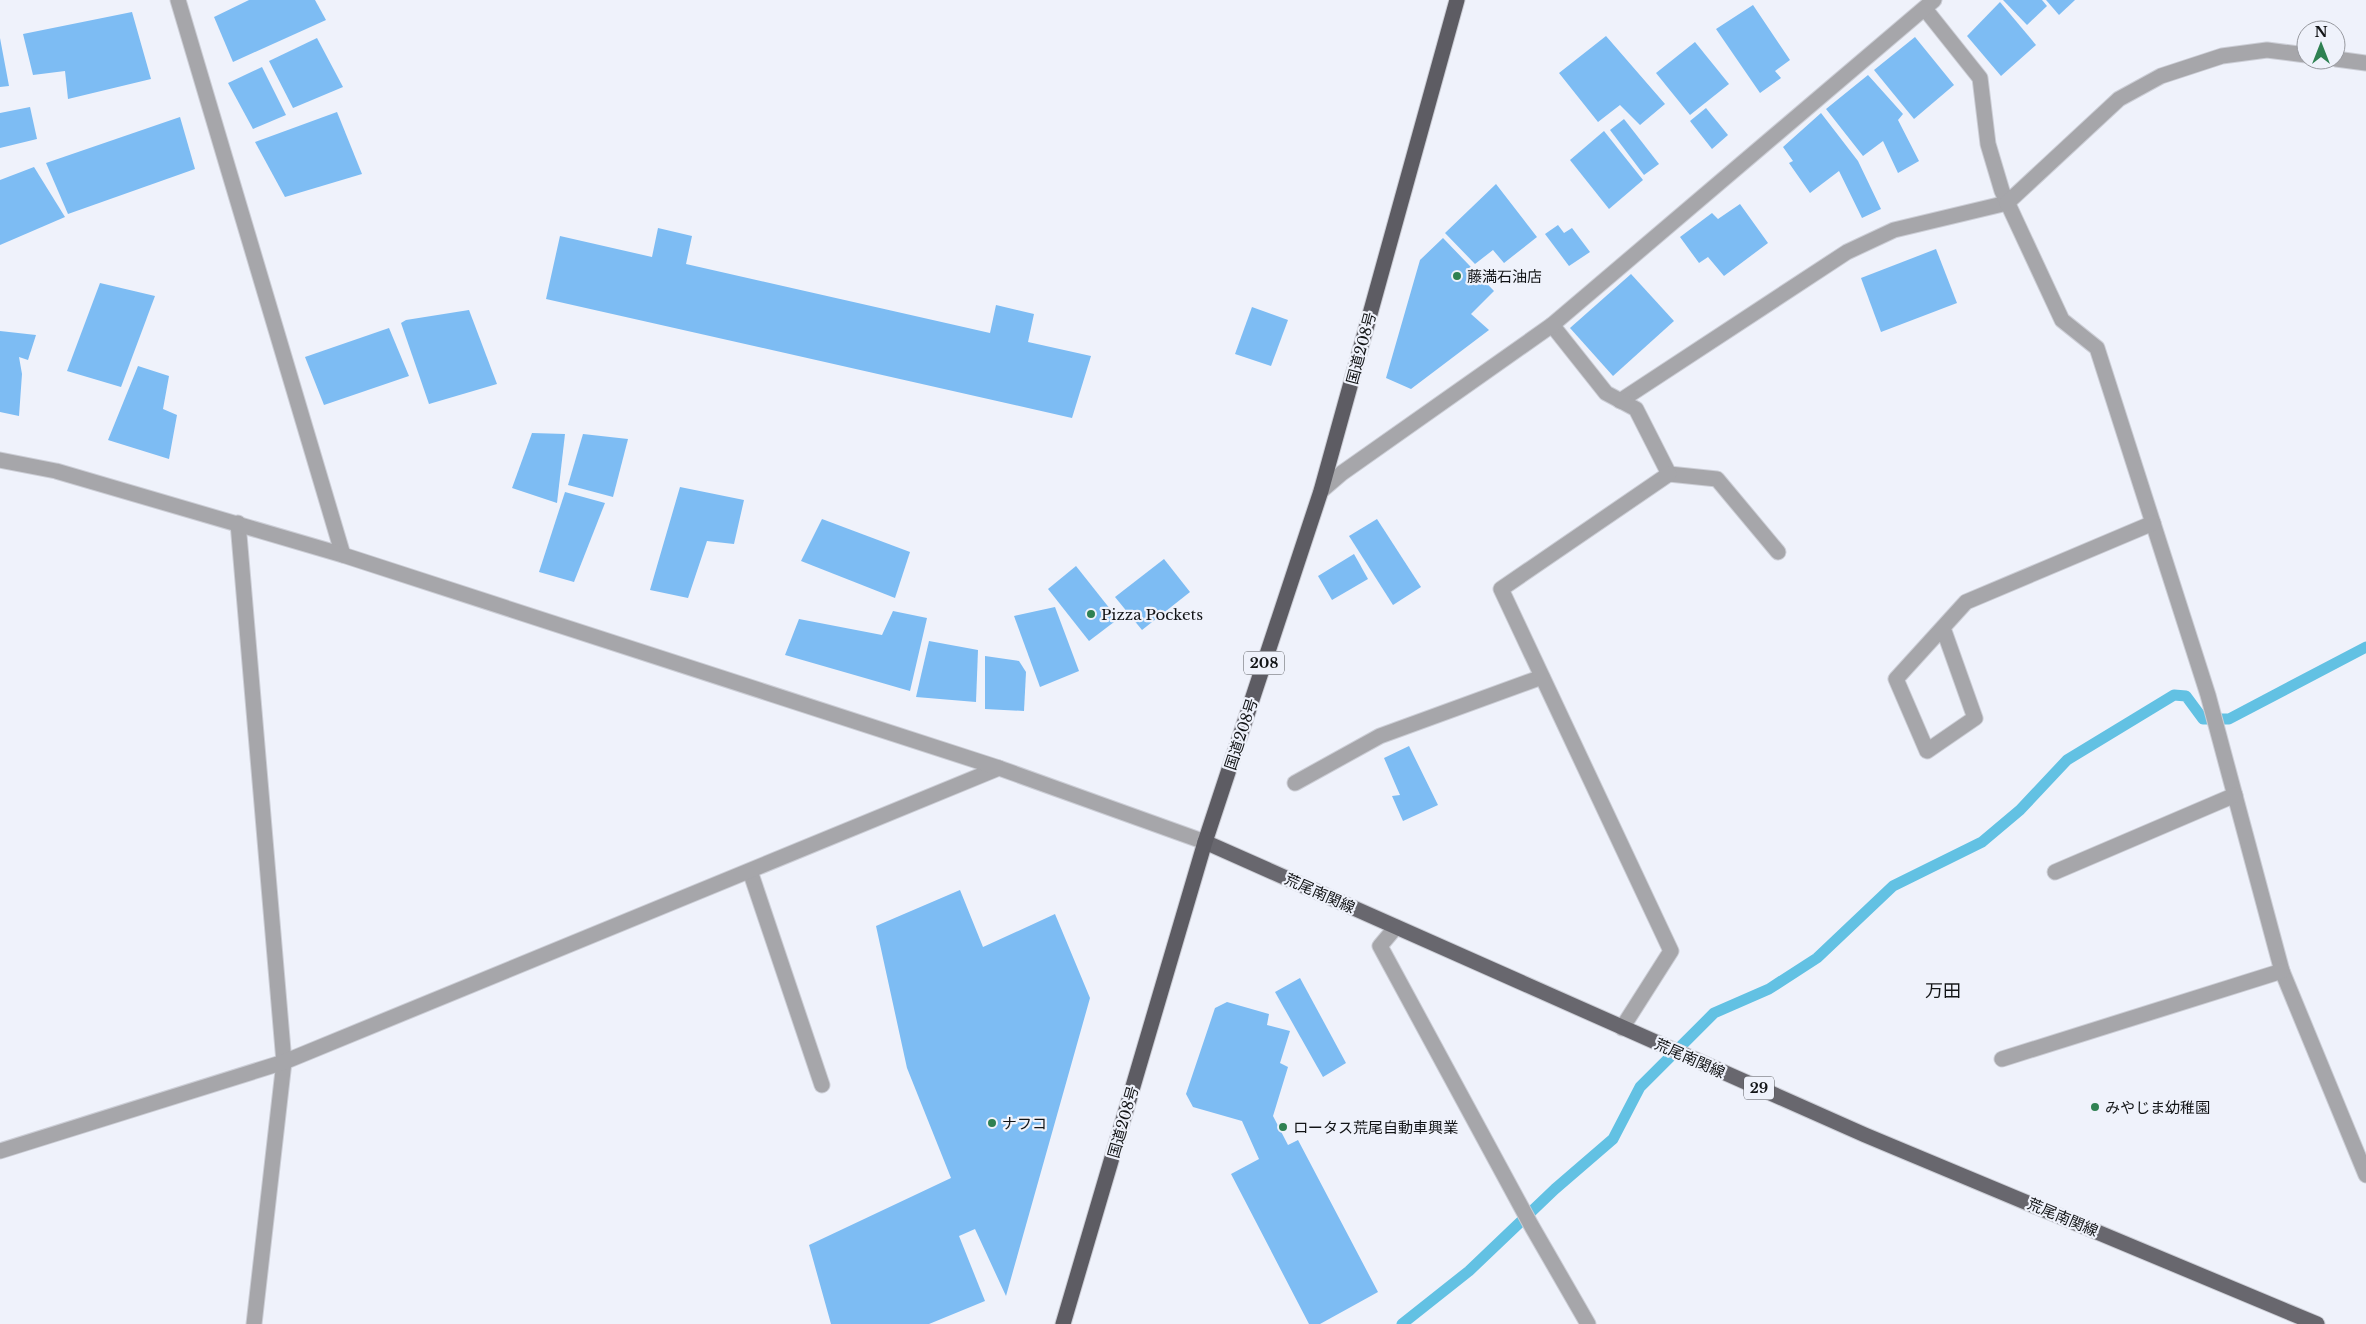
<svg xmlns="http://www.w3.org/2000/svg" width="2366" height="1324" font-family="'Libre Baskerville','Noto Sans JP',serif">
<rect width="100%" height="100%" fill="#eff2fb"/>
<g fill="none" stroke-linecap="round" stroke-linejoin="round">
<polyline stroke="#62c1e3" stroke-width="11" points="1402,1324 1469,1271 1555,1189 1613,1139 1640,1087 1714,1013 1769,989 1817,958 1893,886 1982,842 2020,810 2067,760 2174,695 2186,696 2203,719 2229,719 2366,647"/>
</g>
<g fill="#7dbcf3">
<polygon points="249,0 315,0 326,20 233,62 214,17"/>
<polygon points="2003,0 2042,0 2047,6 2027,25"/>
<polygon points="2046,0 2075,0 2059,15"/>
<polygon points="2000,2 2036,45 2001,76 1967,36"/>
<polygon points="1753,5 1790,60 1775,71 1781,78 1760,93 1716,29"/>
<polygon points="132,12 151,79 68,99 65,71 33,75 23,34"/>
<polygon points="1606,36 1665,104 1640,125 1620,105 1598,122 1559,73"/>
<polygon points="1915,37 1954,85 1914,119 1874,70"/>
<polygon points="0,38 9,86 0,87"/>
<polygon points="317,38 343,87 293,108 269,61"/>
<polygon points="1695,42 1729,84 1690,115 1656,73"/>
<polygon points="262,67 286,115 253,129 228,83"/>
<polygon points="1868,75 1903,114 1898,120 1919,161 1898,173 1883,141 1863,156 1826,109"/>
<polygon points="30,107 37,139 0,148 0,113"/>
<polygon points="1706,108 1728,135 1712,149 1690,121"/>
<polygon points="337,112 362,174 285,197 255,142"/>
<polygon points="1821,113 1858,161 1881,209 1862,218 1839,171 1810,193 1789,163 1793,161 1783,147"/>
<polygon points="180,117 195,169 68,214 46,163"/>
<polygon points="1624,119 1659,164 1644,175 1610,130"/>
<polygon points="1604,131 1643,180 1609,209 1570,160"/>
<polygon points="34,167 65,217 0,245 0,180"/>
<polygon points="1496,184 1537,237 1504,263 1493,250 1475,264 1445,233"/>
<polygon points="1740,204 1768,243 1724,276 1708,257 1699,263 1680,237 1712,213 1718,219"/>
<polygon points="1558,225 1564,233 1572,228 1590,252 1569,266 1545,234"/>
<polygon points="658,228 692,236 686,264 990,333 996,305 1034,314 1028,342 1091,356 1072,418 546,299 560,236 652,257"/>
<polygon points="1443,238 1494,291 1471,314 1489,330 1411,389 1386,378 1420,260"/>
<polygon points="1936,249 1957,303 1881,332 1861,278"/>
<polygon points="1631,274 1674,321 1613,376 1570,328"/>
<polygon points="100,283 155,296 121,387 67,371"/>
<polygon points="1252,307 1288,320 1271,366 1235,354"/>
<polygon points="469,310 497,384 429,404 401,323 406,320"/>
<polygon points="389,328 409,376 324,405 305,357"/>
<polygon points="0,331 36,335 28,360 19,357 22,374 19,416 0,412"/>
<polygon points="138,366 169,376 163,409 177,415 169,459 108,440"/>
<polygon points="532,433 565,434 557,503 512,488"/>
<polygon points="583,434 628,439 613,497 568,485"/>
<polygon points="680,487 744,500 734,544 707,541 688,598 650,590"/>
<polygon points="565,492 605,503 574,582 539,572"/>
<polygon points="822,519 910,552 895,598 801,561"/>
<polygon points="1377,519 1421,587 1393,605 1349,536"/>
<polygon points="1354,554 1368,579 1332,600 1318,576"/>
<polygon points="1164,559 1190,592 1142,630 1115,597"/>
<polygon points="1076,566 1118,619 1089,641 1048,589"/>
<polygon points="1055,607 1079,671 1040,687 1014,616"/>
<polygon points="893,611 927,618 910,691 785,655 799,619 882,635"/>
<polygon points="929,641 978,650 976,702 916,697"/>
<polygon points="985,656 1019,661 1026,672 1024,711 985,709"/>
<polygon points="1409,746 1438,805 1403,821 1392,796 1400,795 1384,758"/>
<polygon points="960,890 983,947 1055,914 1090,998 1006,1296 975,1229 959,1236 985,1301 929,1324 831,1324 809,1245 951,1178 907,1068 876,926"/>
<polygon points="1300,978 1346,1063 1323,1077 1275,992"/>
<polygon points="1227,1002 1269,1014 1267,1025 1290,1031 1280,1063 1288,1067 1273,1116 1288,1145 1298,1140 1378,1292 1320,1324 1309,1324 1231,1174 1259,1159 1242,1121 1193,1107 1186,1094 1215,1008"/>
</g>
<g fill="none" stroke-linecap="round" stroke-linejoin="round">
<defs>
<polyline id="service" points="1620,401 1847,252 1894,230 2007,203"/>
<g id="minor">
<polyline points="178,0 343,555"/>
<polyline points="1925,9 1980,78 1988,144 2002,191 2062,320 2097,348 2208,695 2282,971 2366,1175"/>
<polyline points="2336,59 2366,63"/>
<polyline points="2007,203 2119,99 2161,76 2222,56 2267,50 2306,55"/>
<polyline points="1552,325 1606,393 1636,409 1669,474 1717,479 1778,552"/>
<polyline points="238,523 284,1062 254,1324"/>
<polyline points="1943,628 1975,718 1927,751 1896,679 1966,602 2153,523"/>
<polyline points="1295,783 1380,736 1542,677"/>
<polyline points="750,871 822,1085"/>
<polyline points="2055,872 2235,795"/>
<polyline points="1396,927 1380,946 1531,1225 1588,1324"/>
<polyline points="1622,1028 1671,951 1501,589 1669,474"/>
<polyline points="2002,1059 2282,971"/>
<polyline points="0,1151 284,1062 999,768"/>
</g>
<g id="tertiary">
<polyline points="0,460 56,471 343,555 999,768 1205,842"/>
<polyline points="1321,491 1342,473 1552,325 1934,0"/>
</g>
<polyline id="primary" points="1205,842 1865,1135 2317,1324"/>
<polyline id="trunk" points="1063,1324 1205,842 1321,491 1457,0"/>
</defs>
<use href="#service" stroke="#ccced6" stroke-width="17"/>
<use href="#minor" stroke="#ccced6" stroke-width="17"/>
<use href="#tertiary" stroke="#ccced6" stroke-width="17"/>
<use href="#primary" stroke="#ccced6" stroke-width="17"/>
<use href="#trunk" stroke="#ccced6" stroke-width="17"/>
<use href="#service" stroke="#a6a6aa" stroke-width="15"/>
<use href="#minor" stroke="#a6a6aa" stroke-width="15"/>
<use href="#tertiary" stroke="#a6a6aa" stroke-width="15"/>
<use href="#primary" stroke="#68676e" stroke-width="15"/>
<use href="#trunk" stroke="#5d5c63" stroke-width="15"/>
</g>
<g fill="#2f8152" stroke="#eff2fb" stroke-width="2">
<circle cx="1457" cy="276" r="5"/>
<circle cx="1091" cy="614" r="5"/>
<circle cx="2095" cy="1107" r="5"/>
<circle cx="992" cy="1123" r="5"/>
<circle cx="1283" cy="1127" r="5"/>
</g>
<g text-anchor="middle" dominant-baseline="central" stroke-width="4.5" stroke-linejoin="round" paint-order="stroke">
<g fill="#eff2fb" stroke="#54575b" stroke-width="1">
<rect x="1244" y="651.5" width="40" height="23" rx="4"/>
<rect x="1744" y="1076.5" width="30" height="23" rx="4"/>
</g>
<g font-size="14" font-weight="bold" fill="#121416">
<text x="1264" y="663">208</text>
<text x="1759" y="1088">29</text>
</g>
<g font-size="15" fill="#121416" stroke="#eff2fb" text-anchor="start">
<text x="1467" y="276">藤満石油店</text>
<text x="1101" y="614">Pizza Pockets</text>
<text x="2105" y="1107">みやじま幼稚園</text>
<text x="1002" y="1123">ナフコ</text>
<text x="1293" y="1127">ロータス荒尾自動車興業</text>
</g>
<g font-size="15" fill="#121416" stroke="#eff2fb">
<text transform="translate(1361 348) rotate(-75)">国道208号</text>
<text transform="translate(1241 734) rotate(-72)">国道208号</text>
<text transform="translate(1320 893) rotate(24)">荒尾南関線</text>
<text transform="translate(1690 1058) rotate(24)">荒尾南関線</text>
<text transform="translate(1123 1122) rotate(-74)">国道208号</text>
<text transform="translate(2063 1217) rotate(23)">荒尾南関線</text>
</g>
<g font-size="18" fill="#121416" stroke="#eff2fb">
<text x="1943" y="991">万田</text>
</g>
</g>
<g transform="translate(2321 45)"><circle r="24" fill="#eff2fb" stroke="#97999f"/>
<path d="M0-4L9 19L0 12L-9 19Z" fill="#2f8152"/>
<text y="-8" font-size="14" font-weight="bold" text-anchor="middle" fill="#121416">N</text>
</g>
</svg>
